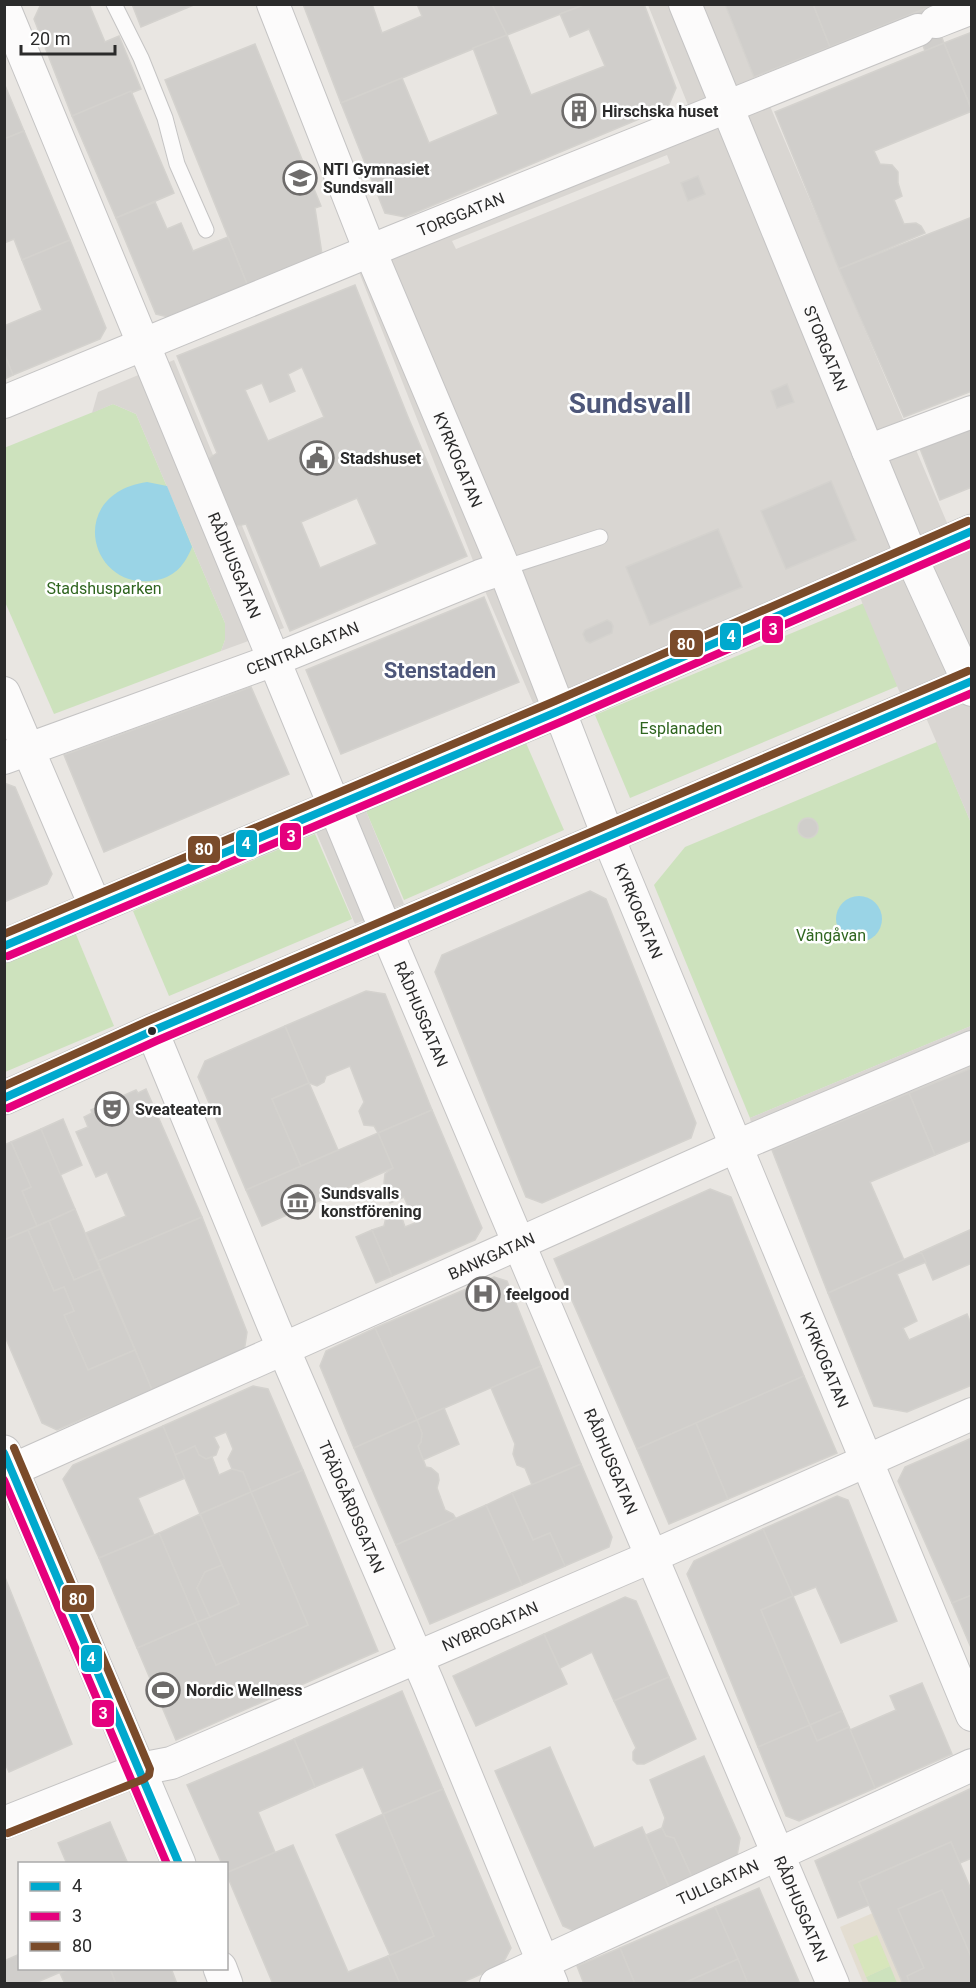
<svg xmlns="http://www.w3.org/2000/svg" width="976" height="1988" font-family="Roboto,sans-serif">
<rect width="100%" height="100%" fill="#e9e6e2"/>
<polygon fill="#e3ddd1" points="873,1913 903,1983 863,1983 840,1927"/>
<g fill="#cde2bd">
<polygon points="113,404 136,414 225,623 225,640 221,651 54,714 5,602 4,448"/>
<polygon points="864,603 898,686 630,798 595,715"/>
<polygon points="937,742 971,823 971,1026 750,1118 654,885 685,847"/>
<polygon points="526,743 564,830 404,900 366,811"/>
<polygon points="315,834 352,919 169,996 133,911"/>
<polygon points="75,932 114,1026 5,1072 4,964"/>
<polygon points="890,1966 897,1983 869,1983 866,1977"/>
</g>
<polygon fill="#d7e6bb" points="877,1935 890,1966 866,1977 853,1945"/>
<g fill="#d9d6d2" fill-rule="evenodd">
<path d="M648 5H725L756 83 764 92 959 551 971 547V823L924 713 902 698 859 595 536 710 485 591 359 272 690 110ZM667 155 670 163 456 249 452 241ZM787 384 793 402 777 408 771 391ZM831 481 856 539 786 569 761 511ZM718 530 742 587 650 625ZM607 620 611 622 613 626 612 633 590 643 586 641 583 634 585 630Z"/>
<polygon points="174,360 284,628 221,651 225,640 225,623 136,414 113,404 92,413 98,392"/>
<polygon points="364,806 404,904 355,924 314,827"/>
<polygon points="971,1026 971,1068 772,1150 752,1129 750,1118"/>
</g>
<g fill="#9ad4e6">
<path d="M147 482 167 486 192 547C185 564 176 576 157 580 90 594 64 494 147 482Z"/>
<circle cx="859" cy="919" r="23"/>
</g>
<g fill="#d0cecb" stroke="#d4d2ce" stroke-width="1.5" fill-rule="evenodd">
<polygon points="41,4 89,4 105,42 119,36 141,89 72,116 34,19"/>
<polygon points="132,4 196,4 141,27"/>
<polygon points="303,4 372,4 382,33 422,16 417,4 492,4 507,35 341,103"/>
<polygon points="492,4 586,4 507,35"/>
<polygon points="586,4 644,4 676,88 668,107 405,217 385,213 341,103 402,78 429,143 498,114 473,48 507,35 531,95 605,66 589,29 570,37 560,14"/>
<polygon points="725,4 813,4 830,47 754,77"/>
<polygon points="813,4 934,4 934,5 830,47"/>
<polygon points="930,7 944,43 925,51 912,14"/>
<polygon points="972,32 972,110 944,43"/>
<polygon points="944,43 972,111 874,151 880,164 892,165 898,172 898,183 902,196 894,200 904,224 916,223 921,226 925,233 839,269 775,112"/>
<polygon points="255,44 321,206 315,208 322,254 247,284 165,80"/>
<polygon points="4,83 24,131 4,139"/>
<polygon points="131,91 174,193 116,218 72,116"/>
<polygon points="24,131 70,240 22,260 14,239 4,243 6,221 4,139"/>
<polygon points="698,176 705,194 688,201 681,183"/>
<polygon points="155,202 167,229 181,223 193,251 228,237 247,284 168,317 156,314 116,218"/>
<polygon points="972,217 972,391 904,417 839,269"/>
<polygon points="70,240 106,328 100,339 13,375 4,353 4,326 42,310 22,260"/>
<path d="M355 285 408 417 467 556 290 631 246 524 233 527 205 461 217 453 177 356ZM302 367 324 417 268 441 245 390 262 383 270 402 295 391 288 374ZM357 498 377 544 320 568 301 522Z"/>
<polygon points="4,353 13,375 4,379"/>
<polygon points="787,384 794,402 777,408 771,391"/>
<polygon points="972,425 972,487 940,500 919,446"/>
<polygon points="831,481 856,540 786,569 761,511"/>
<polygon points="718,529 742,587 650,625 626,567"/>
<polygon points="484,597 519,682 341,754 306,670"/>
<polygon points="607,620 611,622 613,626 612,633 590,643 586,641 583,634 585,630"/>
<polygon points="251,687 289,774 104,852 64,755"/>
<polygon points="4,783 15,787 52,874 47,884 4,902"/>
<circle cx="808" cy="828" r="10"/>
<polygon points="590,891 606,899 696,1123 691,1138 542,1203 526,1197 435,972 442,955"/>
<polygon points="366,991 385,994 432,1110 378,1133 374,1126 364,1125 359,1111 364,1102 350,1066 326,1076 324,1082 317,1086 309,1083 285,1026"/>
<polygon points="285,1026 309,1083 272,1099 301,1166 246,1190 198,1077 205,1061"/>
<polygon points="972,1068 972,1140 935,1155 909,1093"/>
<polygon points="309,1083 338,1150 301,1166 272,1099"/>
<polygon points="146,1089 202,1217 98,1261 86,1233 126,1216 107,1172 96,1177 76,1132 88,1127 84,1117 92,1113 91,1110 136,1090 138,1093"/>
<polygon points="909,1093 935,1155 870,1182 904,1260 828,1293 772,1150"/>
<polygon points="432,1110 482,1228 475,1240 392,1276 372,1230 384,1226 386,1217 394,1213 402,1218 405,1227 415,1223 404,1197 390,1203 383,1188 385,1187 384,1183 385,1174 393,1168 378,1133"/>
<polygon points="63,1119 82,1165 60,1175 41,1129"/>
<polygon points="41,1129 75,1209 37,1226 22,1191 31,1187 11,1142"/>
<polygon points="378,1133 393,1168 262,1226 246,1190"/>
<polygon points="11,1142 31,1187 22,1191 37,1226 4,1240 4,1145"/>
<polygon points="710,1189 731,1197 804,1376 637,1449 554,1259"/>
<polygon points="75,1209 100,1269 74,1280 49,1221"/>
<polygon points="202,1217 247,1332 244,1352 152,1390 98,1261"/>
<polygon points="49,1221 74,1280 100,1269 135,1350 88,1370 64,1315 74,1311 64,1287 54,1291 28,1230"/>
<polygon points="972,1229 972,1263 933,1280 921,1252"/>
<polygon points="28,1230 54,1291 64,1287 74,1311 64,1315 88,1370 135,1350 152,1390 57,1430 42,1423 4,1334 4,1240"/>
<polygon points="372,1230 392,1276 376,1283 356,1237"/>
<polygon points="921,1252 926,1262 897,1274 917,1321 903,1328 909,1340 967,1314 972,1326 972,1385 907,1412 874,1406 828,1293"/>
<polygon points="494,1277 507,1281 541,1366 417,1420 375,1328"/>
<polygon points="375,1328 417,1420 354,1448 320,1366 326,1351"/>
<polygon points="541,1366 581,1464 532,1485 525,1468 517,1465 513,1454 515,1444 491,1388"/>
<polygon points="804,1376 837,1453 728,1499 696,1423"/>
<polygon points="253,1386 268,1389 303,1470 251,1492 243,1472 232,1469 228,1459 233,1449 226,1432 214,1437 219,1447 216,1455 206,1459 199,1455 195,1446 175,1455 163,1426"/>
<polygon points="444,1408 459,1444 423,1460 418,1446 421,1442 422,1433 417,1420"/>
<polygon points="417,1420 422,1433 421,1442 418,1446 426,1467 431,1468 438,1474 439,1480 437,1488 445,1510 453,1514 456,1519 396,1545 354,1448"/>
<polygon points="696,1423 728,1499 669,1524 637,1449"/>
<polygon points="163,1426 185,1478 138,1498 154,1535 99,1558 63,1479 73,1465"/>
<polygon points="972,1438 972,1595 952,1603 898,1481 905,1467"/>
<polygon points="195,1446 199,1455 206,1459 212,1457 219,1475 232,1469 243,1472 251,1492 200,1514 175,1455"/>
<polygon points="581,1464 612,1537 609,1547 565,1566 550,1533 533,1540 512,1493"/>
<polygon points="303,1470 378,1651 176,1740 137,1648 197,1622 216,1665 308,1625 251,1492"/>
<polygon points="251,1492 308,1625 216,1665 197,1622 239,1604 200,1514"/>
<polygon points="512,1493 533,1540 550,1533 565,1566 522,1585 486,1505"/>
<polygon points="837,1496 848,1500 897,1621 841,1643 816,1587 793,1596 763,1529"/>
<polygon points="486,1505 522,1585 430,1624 396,1545"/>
<polygon points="200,1514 222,1565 205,1572 197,1588 210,1617 197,1622 159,1533"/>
<polygon points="763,1529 793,1596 761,1610 810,1725 758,1747 687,1574 694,1561"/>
<polygon points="159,1533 197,1622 137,1648 99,1558"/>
<polygon points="222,1565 239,1604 210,1617 197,1588 205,1572"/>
<polygon points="4,1575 72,1744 9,1772 4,1761"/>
<polygon points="972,1595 972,1650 952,1603"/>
<polygon points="793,1596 842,1711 810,1725 761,1610"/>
<polygon points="625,1597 636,1601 669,1677 614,1701 592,1652 560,1668 544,1634"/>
<polygon points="544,1634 567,1684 476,1726 453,1676"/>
<polygon points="669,1677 696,1739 644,1764 637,1764 633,1760 633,1752 636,1748 614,1701"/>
<polygon points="922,1683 952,1754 875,1788 850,1730 896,1710 890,1696"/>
<polygon points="402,1691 443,1789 383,1814 363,1767 315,1787 294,1739"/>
<polygon points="842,1711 849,1727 817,1741 810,1725"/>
<polygon points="810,1725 817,1741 849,1727 875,1788 799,1821 786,1816 758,1747"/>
<polygon points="294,1739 315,1787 258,1812 275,1852 226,1873 226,1864 222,1864 187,1785"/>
<polygon points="550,1747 594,1848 642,1827 669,1887 574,1931 563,1926 495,1771"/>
<polygon points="704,1756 740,1838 737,1856 692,1877 674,1838 666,1836 662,1828 665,1818 650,1780"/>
<polygon points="972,1788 972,1858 960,1863 951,1842 859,1882 869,1905 838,1918 815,1861"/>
<polygon points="443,1789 511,1948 502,1965 459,1984 400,1984 388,1956 434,1936 383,1814"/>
<polygon points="383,1814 434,1936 390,1955 336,1835"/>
<polygon points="110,1822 128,1864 67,1864 58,1843"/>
<polygon points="662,1828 666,1836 674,1838 692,1877 669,1887 646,1835"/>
<polygon points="951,1842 972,1892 972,1984 903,1984 859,1882"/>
<polygon points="293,1845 348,1972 388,1956 400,1984 273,1984 226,1873"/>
<polygon points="759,1888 800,1984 748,1984 715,1907"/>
<polygon points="942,1890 972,1959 972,1984 910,1984 907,1976 924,1968 898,1909"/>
<polygon points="715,1907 738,1959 682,1984 635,1984 620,1948"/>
<polygon points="620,1948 635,1984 584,1984 577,1966"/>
<polygon points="20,1954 20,1968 70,1968 33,1984 4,1984 4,1961"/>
<polygon points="738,1959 748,1984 682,1984"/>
<polygon points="70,1968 110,1968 116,1984 65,1984 60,1973"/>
<polygon points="110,1968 171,1968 177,1984 116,1984"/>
</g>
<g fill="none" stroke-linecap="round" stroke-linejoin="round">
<defs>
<g id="lane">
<polyline points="114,4 141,58 165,118 177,164 206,230"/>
<polyline points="504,568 600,537"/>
</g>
<g id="street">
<path id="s1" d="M273 4 370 251 504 568 615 854 972 1715"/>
<path id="s2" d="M685 4 868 451 917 570 972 690"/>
<path id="s3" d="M4 7 379 914 833 1984"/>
<polyline points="936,22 972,8"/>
<path id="s4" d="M4 402 394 241 918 30"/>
<polyline points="868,451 972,412"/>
<polyline points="4,693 96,908"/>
<path id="s5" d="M4 758 274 660 480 576 504 568"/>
<path id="s6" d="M152 1031 274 1327 428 1683 552 1984"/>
<path id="s7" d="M12 1470 737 1146 972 1047"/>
<path id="s8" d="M4 1823 140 1769 171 1763 639 1562 972 1414"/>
<path id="s9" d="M496 1984 972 1765"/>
</g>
<g id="secondary">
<polyline points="4,946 559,711 972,531"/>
<polyline points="4,1098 152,1031 972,681"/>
<polyline points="4,1452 179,1864"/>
<polyline points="220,1968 226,1984"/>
</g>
</defs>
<use href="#lane" stroke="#c5c4c4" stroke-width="17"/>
<use href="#street" stroke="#c5c4c4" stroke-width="34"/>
<use href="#secondary" stroke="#c5c4c4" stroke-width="35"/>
<use href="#lane" stroke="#fcfbfb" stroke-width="15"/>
<use href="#street" stroke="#fcfbfb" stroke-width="32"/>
<use href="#secondary" stroke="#fcfbfb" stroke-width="33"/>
<defs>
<g id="bus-1">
<polyline points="4,946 559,711 972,531"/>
<polyline points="4,1098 152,1031 972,681"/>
<polyline points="4,1453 179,1864"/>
</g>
<g id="bus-2">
<polyline points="8,956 563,721 972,543"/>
<polyline points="8,1108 156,1041 972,693"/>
<polyline points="4,1480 167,1864"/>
</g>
<g id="bus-3">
<polyline points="4,934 555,701 968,521"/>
<polyline points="4,1086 148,1021 968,671"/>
<polyline points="8,1833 144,1779 149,1775 150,1769 14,1448"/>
</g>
</defs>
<use href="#bus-1" stroke="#fff" stroke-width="12"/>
<use href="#bus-2" stroke="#fff" stroke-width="12"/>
<use href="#bus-3" stroke="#fff" stroke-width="12"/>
<use href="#bus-1" stroke="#00a9ce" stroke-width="8"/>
<use href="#bus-2" stroke="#e5007d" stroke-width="8"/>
<use href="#bus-3" stroke="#7a4b2a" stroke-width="8"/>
</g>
<defs>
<symbol id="building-ring" viewBox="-11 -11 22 22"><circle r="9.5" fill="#fff" stroke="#6e6c6b" stroke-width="1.5"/><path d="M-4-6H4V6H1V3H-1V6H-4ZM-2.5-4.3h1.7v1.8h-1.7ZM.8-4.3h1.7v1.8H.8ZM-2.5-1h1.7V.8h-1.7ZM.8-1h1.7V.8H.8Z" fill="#6e6c6b"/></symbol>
<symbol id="school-ring" viewBox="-11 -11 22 22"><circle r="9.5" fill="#fff" stroke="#6e6c6b" stroke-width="1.5"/><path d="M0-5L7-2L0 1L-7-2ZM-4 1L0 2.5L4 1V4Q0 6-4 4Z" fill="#6e6c6b"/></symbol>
<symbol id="civic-ring" viewBox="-11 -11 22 22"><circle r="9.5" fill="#fff" stroke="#6e6c6b" stroke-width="1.5"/><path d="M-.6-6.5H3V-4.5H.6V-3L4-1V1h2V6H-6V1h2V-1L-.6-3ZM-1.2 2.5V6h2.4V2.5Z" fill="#6e6c6b"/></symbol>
<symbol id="theatre-ring" viewBox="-11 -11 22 22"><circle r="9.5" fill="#fff" stroke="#6e6c6b" stroke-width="1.5"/><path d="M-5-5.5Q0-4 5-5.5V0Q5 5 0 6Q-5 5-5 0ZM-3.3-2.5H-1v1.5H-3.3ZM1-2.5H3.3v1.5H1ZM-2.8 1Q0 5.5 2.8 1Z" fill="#6e6c6b"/></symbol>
<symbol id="museum-ring" viewBox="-11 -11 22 22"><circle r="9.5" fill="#fff" stroke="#6e6c6b" stroke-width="1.5"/><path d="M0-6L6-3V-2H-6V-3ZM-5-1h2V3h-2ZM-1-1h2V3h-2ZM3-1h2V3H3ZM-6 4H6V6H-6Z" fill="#6e6c6b"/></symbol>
<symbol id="hospital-ring" viewBox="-11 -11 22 22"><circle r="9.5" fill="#fff" stroke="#6e6c6b" stroke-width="1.5"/><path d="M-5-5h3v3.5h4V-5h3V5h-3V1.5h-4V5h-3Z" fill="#6e6c6b"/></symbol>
<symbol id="stadium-ring" viewBox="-11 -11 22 22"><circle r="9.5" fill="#fff" stroke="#6e6c6b" stroke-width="1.5"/><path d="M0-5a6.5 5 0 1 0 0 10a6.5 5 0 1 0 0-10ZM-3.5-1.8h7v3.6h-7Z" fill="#6e6c6b"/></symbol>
</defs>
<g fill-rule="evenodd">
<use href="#building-ring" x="560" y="92" width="38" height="38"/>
<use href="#school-ring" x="281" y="159" width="38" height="38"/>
<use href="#civic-ring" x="298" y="439" width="38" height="38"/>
<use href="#theatre-ring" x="93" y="1090" width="38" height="38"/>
<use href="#museum-ring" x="279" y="1183" width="38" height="38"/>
<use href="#hospital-ring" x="464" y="1275" width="38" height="38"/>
<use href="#stadium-ring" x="144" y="1671" width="38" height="38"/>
</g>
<circle fill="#2b2b2b" stroke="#fff" stroke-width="2" cx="152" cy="1031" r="5"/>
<g text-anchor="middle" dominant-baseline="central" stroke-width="5" stroke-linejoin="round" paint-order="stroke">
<g font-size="16" font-weight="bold" fill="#2b2b2b" stroke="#fff" text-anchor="start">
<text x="602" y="111">Hirschska huset</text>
<text x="323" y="169">NTI Gymnasiet<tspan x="323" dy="18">Sundsvall</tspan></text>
<text x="340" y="458">Stadshuset</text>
<text x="135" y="1109">Sveateatern</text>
<text x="321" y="1193">Sundsvalls<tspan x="321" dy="18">konstförening</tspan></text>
<text x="506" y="1294">feelgood</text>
<text x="186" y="1690">Nordic Wellness</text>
</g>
<g font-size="16" fill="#2b2b2b" stroke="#fff">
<text stroke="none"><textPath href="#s4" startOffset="494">TORGGATAN</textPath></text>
<text stroke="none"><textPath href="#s2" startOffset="372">STORGATAN</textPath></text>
<text stroke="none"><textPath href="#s1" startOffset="492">KYRKOGATAN</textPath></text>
<text stroke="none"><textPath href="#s3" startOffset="604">RÅDHUSGATAN</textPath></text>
<text stroke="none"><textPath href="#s5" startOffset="318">CENTRALGATAN</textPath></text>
<text stroke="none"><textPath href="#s1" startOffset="978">KYRKOGATAN</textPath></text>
<text stroke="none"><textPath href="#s3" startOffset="1090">RÅDHUSGATAN</textPath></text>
<text stroke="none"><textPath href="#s7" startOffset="525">BANKGATAN</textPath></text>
<text stroke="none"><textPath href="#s1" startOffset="1464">KYRKOGATAN</textPath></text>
<text stroke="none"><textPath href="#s3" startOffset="1576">RÅDHUSGATAN</textPath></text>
<text stroke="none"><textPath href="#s6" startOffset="516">TRÄDGÅRDSGATAN</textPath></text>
<text stroke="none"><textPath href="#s8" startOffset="525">NYBROGATAN</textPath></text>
<text stroke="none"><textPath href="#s9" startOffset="244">TULLGATAN</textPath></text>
<text stroke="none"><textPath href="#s3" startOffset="2062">RÅDHUSGATAN</textPath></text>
</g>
<g font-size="16" fill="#2f651f" stroke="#fff">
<text x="104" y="588">Stadshusparken</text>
<text x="681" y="728">Esplanaden</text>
<text x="831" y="935">Vängåvan</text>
</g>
<g font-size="22" font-weight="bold" fill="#4e577a" stroke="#fff">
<text x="440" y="670">Stenstaden</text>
</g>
<g font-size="28" font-weight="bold" fill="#4e577a" stroke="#fff">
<text x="630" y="403">Sundsvall</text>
</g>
</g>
<g stroke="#fff" stroke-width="2">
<rect x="761" y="615" width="23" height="29" rx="6" fill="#e5007d"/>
<rect x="719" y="622" width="23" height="29" rx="6" fill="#00a9ce"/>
<rect x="669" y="629" width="35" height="29" rx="6" fill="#7a4b2a"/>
<rect x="279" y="822" width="23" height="29" rx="6" fill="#e5007d"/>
<rect x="235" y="829" width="23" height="29" rx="6" fill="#00a9ce"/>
<rect x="187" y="835" width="34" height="29" rx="6" fill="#7a4b2a"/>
<rect x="61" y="1584" width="34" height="29" rx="6" fill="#7a4b2a"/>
<rect x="80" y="1644" width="23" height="29" rx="6" fill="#00a9ce"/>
<rect x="91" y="1699" width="24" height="29" rx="6" fill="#e5007d"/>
</g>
<g font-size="16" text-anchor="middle" font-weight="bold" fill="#fff">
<text x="773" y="635">3</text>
<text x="731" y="642">4</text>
<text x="686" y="650">80</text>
<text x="291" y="842">3</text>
<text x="246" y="849">4</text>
<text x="204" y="855">80</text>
<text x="78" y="1605">80</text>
<text x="91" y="1664">4</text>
<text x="103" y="1719">3</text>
</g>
<rect width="976" height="1988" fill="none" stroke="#2b2b2b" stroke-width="12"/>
<rect x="18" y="1862" width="210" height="108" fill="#ffffff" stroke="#aaaaaa" stroke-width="1.5"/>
<rect x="30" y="1882" width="30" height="9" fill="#00a9ce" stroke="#aaaaaa" stroke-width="1.5"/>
<text x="72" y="1892" font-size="18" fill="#2b2b2b">4</text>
<rect x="30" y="1912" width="30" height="9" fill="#e5007d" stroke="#aaaaaa" stroke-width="1.5"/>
<text x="72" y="1922" font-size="18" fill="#2b2b2b">3</text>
<rect x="30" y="1942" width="30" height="9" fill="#7a4b2a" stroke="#aaaaaa" stroke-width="1.5"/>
<text x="72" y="1952" font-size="18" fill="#2b2b2b">80</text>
<path d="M21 45v9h94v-9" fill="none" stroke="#2b2b2b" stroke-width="3"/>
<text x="30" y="45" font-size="18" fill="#2b2b2b" stroke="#ffffff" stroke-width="4.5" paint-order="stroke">20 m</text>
</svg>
